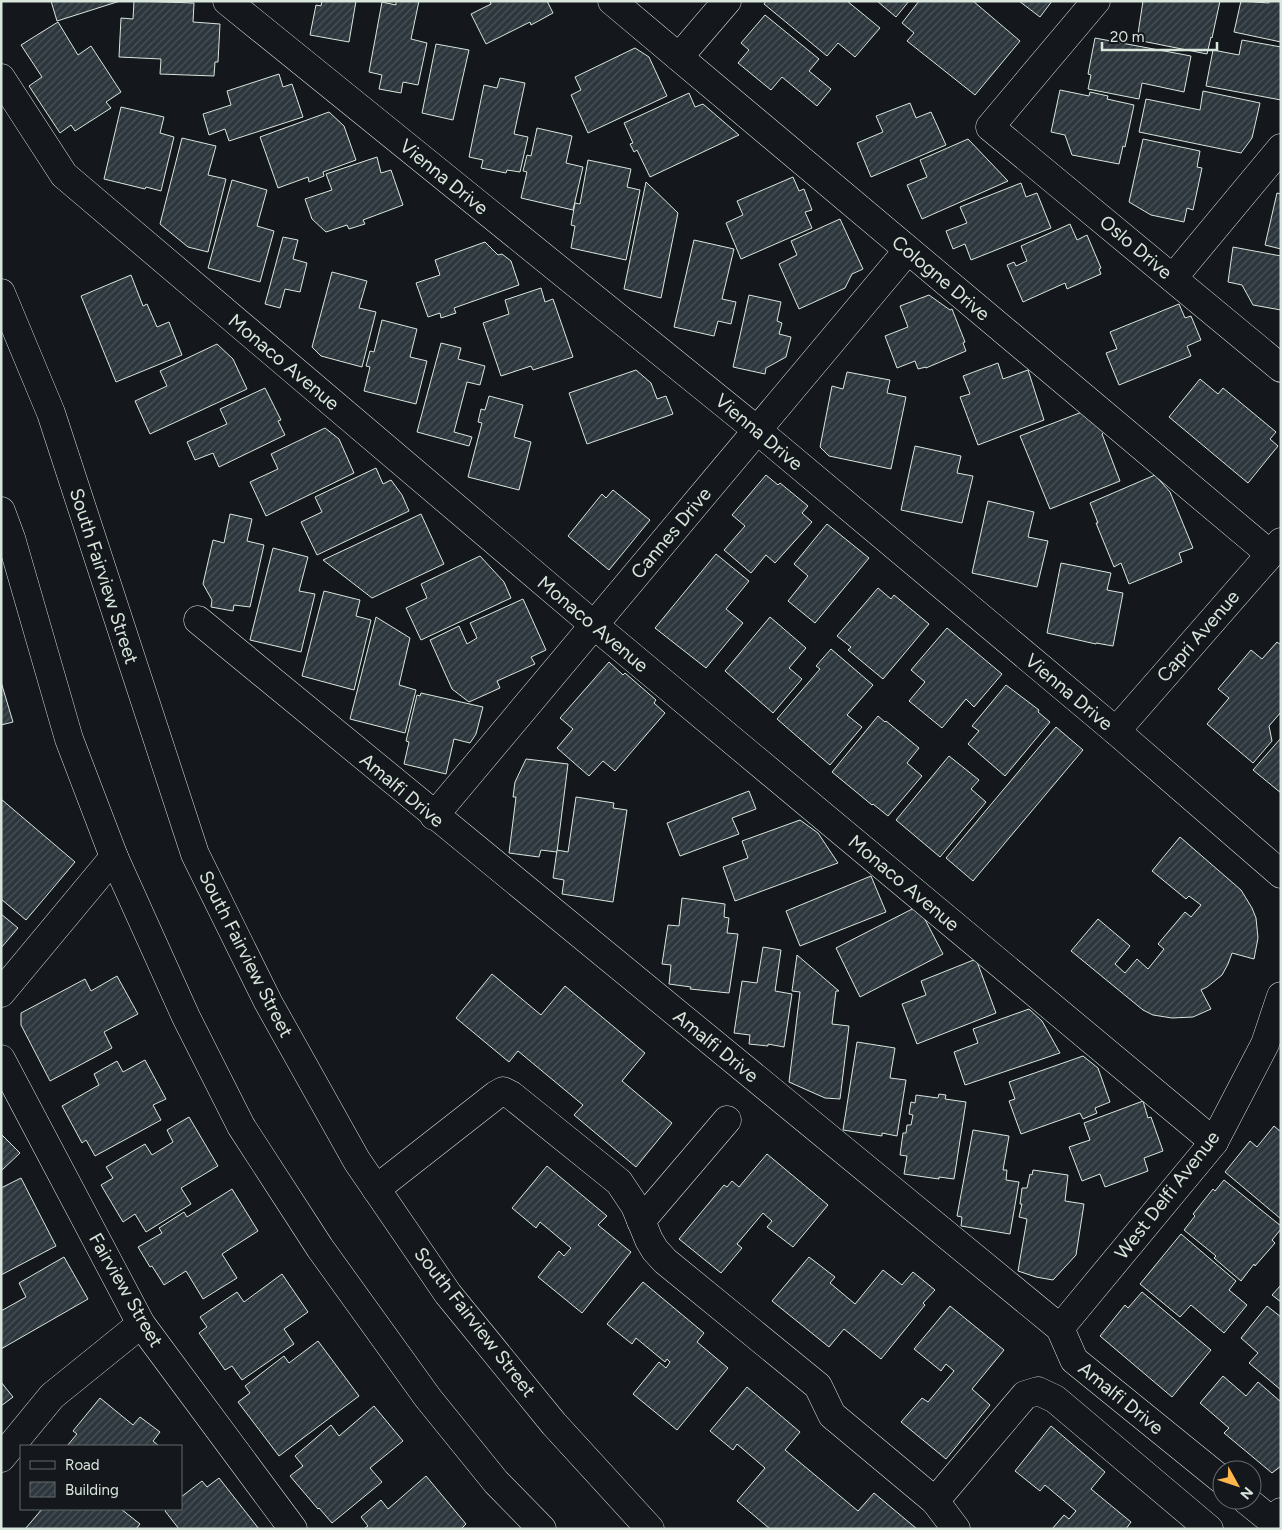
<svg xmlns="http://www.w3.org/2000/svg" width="1282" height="1530" font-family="Figtree,sans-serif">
<defs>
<pattern id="building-hatch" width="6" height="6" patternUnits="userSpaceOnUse" patternTransform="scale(1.25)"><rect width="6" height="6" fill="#2c363c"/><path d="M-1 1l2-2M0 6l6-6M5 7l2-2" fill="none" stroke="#4a5358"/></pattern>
</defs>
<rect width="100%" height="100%" fill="#14181c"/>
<g fill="url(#building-hatch)" stroke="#d8e6dc">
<polygon points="51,1 120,1 57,21"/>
<polygon points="134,1 194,3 193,22 220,24 218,62 215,62 214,76 160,74 161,59 119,57 121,18 133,19"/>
<polygon points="322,1 356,1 349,42 310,35 316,5 321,6"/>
<polygon points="396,1 419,1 411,39 427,43 418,85 403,82 401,93 379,89 382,75 369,72 382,2 396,5"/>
<polygon points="490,1 547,1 553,13 531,25 530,22 486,44 471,14 491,4"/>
<polygon points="766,1 847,1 880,28 855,57 838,43 827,56 764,4"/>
<polygon points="877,1 909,1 896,17"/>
<polygon points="919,1 973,1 1020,41 975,95 907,41 914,33 902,23"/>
<polygon points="1019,1 1052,1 1040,17"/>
<polygon points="1143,1 1220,1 1212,38 1211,37 1207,54 1137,40"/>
<polygon points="1241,1 1269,3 1270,1 1281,1 1281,42 1234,32"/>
<polygon points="765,15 819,59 809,71 831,89 817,106 782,77 771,90 738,63 749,50 741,43"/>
<polygon points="58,22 78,55 91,46 121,92 106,102 111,108 75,131 71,125 60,133 29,86 42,77 21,45"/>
<polygon points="1095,38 1191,56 1184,92 1142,83 1139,99 1088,89 1091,75 1088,74"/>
<polygon points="1242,40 1281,47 1281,100 1206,86 1213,50 1239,55"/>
<polygon points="436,44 469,50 453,120 422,113"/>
<polygon points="635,48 649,57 667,96 588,133 571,95 581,90 575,77"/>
<polygon points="279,74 283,87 292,84 303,117 229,141 225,129 209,135 203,114 231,105 227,91"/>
<polygon points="500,78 525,83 514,134 528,137 520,172 507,170 506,173 481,168 483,160 469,157 484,85 497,88"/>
<polygon points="1060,90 1089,96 1090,92 1108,96 1107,99 1134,105 1125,147 1123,146 1119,164 1072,155 1065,135 1051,132"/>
<polygon points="1203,91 1260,103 1252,138 1241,153 1139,132 1146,99 1200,110"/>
<polygon points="689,93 695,107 703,104 739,135 650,177 637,150 634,152 630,144 633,143 624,123"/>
<polygon points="910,103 916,118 931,112 946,145 871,177 857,143 883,132 876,116"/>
<polygon points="121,107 164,117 160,133 174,137 161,191 146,187 145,189 104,179"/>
<polygon points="329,112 344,126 356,160 323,172 324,176 309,182 308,177 278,188 260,137"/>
<polygon points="537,128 572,136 566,163 583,167 573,210 521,198 527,172 523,171 527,155 531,156"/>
<polygon points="182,138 216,146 208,175 226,179 208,252 188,247 160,224"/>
<polygon points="968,139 1008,181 922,219 907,185 927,177 920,160"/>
<polygon points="1143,139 1200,151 1197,167 1202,168 1193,210 1187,208 1184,222 1151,215 1129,202"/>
<polygon points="377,157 381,173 391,170 403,205 363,220 365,224 349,229 347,225 326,232 312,219 305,199 332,190 326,174"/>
<polygon points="588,160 631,169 627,187 640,190 626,260 571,248 575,226 571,225 575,203 580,204"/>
<polygon points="793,177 799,191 804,189 812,210 805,212 812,228 741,259 726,223 743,215 737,201"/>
<polygon points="232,180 267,190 257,226 274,231 260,282 208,268"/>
<polygon points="646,182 678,213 661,298 624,289"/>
<polygon points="1021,183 1026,197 1037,193 1051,228 971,260 965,244 953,249 946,231 967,223 960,207"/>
<polygon points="1277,193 1281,194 1281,249 1265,245"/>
<polygon points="840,219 863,269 852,274 845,288 799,309 779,264 797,255 791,241"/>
<polygon points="1070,224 1077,240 1087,235 1101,268 1099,269 1101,274 1067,289 1065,283 1023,302 1007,265 1014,262 1016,266 1027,261 1021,246"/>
<polygon points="283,237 298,240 293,259 307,263 300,292 285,289 280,308 265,304"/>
<polygon points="694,240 734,249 722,299 736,302 731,324 718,321 714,336 674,327"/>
<polygon points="485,242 498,255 502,254 511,261 519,285 454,308 456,313 441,318 440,313 428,317 416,283 440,275 435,260"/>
<polygon points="1233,247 1281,256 1281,310 1253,305 1242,285 1228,282"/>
<polygon points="332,272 367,281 359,308 376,312 362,367 321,356 312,347"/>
<polygon points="131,275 143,306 147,304 157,327 169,322 182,355 116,382 81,296"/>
<polygon points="541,288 545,302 553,299 573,357 533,370 531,366 501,376 483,323 509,314 505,300"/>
<polygon points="749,295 781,302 777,321 782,323 779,334 791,337 786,357 766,368 765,374 733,367"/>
<polygon points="929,295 950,310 952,309 965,342 963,343 966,351 926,368 926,367 918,369 915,361 897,368 885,336 908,327 900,306"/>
<polygon points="1179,304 1185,318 1191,316 1201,340 1187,346 1191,356 1119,385 1106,353 1117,349 1110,332"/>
<polygon points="382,320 417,329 410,357 427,361 416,404 364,391 370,367 366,366 370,351 374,352"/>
<polygon points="441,343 461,348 458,359 485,366 480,385 467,382 454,432 472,437 469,446 417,432"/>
<polygon points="217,344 233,359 247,389 150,434 135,401 167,386 160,371"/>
<polygon points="998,363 1003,379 1028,370 1044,420 978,445 960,397 970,394 963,376"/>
<polygon points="636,370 651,383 657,399 666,396 673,414 587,444 569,393"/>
<polygon points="847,372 890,380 887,393 906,397 891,469 829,456 820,447 832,386 843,389"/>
<polygon points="1200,379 1218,394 1223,388 1276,432 1270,439 1278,446 1248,483 1169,417"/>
<polygon points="265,388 281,420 278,421 285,435 219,467 213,453 195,460 187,442 227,424 220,409"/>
<polygon points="489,396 523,405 514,437 531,442 519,490 468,477 482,423 478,422 481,409 485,410"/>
<polygon points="1082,412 1104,432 1102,434 1120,481 1050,509 1020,436"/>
<polygon points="325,428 339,439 354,473 266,516 250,482 278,469 271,454"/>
<polygon points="915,446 961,456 957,473 973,476 962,523 901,510"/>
<polygon points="376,468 383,484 391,480 402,495 409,511 317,555 301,522 322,512 315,497"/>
<polygon points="766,475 778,485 780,483 808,506 802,513 812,522 775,563 766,555 751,573 724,550 745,526 732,515"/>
<polygon points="1155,475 1170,492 1193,548 1179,553 1182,562 1129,584 1121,563 1114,567 1096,523 1098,523 1090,503"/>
<polygon points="613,490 650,520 609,570 568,536 602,494 606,498"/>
<polygon points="988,501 1034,512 1028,537 1048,541 1037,587 972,573"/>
<polygon points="230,514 252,519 247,541 264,545 250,607 234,605 233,611 211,607 212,600 203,584 213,540 224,543"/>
<polygon points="421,514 444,564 372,598 323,560"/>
<polygon points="827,524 869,558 815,623 788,601 808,576 794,564"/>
<polygon points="273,548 308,557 299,591 315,594 301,652 250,640"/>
<polygon points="716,554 749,581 726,609 743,623 706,668 655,628"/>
<polygon points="480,556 504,582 511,598 421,640 406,608 427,598 421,584"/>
<polygon points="1061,563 1111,573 1107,590 1123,593 1113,646 1096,643 1096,644 1047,633"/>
<polygon points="878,588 891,599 894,595 929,624 883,679 848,650 851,647 837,636"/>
<polygon points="324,591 360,600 356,616 371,620 354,690 302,676"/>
<polygon points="523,599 546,650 531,657 535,664 497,681 500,688 469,702 452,689 430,640 459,626 467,644 477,638 470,623"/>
<polygon points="376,617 410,638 399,685 416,690 405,733 350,719"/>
<polygon points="770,617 806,648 789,668 802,679 773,713 725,671"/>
<polygon points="947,628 1002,674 974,707 966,699 942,728 909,701 925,682 911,670"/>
<polygon points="1277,642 1281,645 1281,712 1269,726 1272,741 1253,763 1207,724 1229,698 1218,689 1251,650 1262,659"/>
<polygon points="831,649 873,685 847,715 862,727 830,765 777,719 820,669 816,666"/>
<polygon points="609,662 623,675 625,673 656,700 654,703 665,713 615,771 603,761 589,776 557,748 573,729 560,718"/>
<polygon points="1,682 13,722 1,725"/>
<polygon points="1006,685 1039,710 1038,712 1050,722 1005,776 968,744 979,731 972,726"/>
<polygon points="421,693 483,707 476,734 470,743 454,739 446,774 404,764 409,742 406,741 417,695 420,696"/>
<polygon points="878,716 885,722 886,721 919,748 907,763 922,776 888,816 873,804 872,805 832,772"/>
<polygon points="1056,727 1083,750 973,881 946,858"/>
<polygon points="1281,738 1281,793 1253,770"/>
<polygon points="949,756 979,780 971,789 986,802 940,857 896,820"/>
<polygon points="526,759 568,764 557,852 541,850 539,857 509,853 516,797 513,797 515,782"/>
<polygon points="749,791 756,809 732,818 739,834 680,856 667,823"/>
<polygon points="576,797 614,803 613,808 627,810 613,902 562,894 564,880 553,878 557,850 568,852"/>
<polygon points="1,799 75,862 26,920 1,899"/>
<polygon points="800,820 818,833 838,863 735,901 723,867 748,858 742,841"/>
<polygon points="1180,837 1241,890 1252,908 1256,918 1258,938 1254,959 1232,953 1228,964 1222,975 1207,987 1201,990 1211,1009 1193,1017 1172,1018 1153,1015 1143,1010 1071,951 1098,919 1130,946 1115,964 1125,973 1137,959 1148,969 1164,949 1158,944 1185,912 1191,917 1201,905 1189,896 1186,899 1152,871"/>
<polygon points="871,876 886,912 800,946 786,911"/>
<polygon points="682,898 725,904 724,917 729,918 727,933 738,934 729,993 690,989 691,987 669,984 671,965 662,964 668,925 679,926"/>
<polygon points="918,906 943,954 860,997 836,948"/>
<polygon points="1,914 18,928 1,948"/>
<polygon points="763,947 781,950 775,991 792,994 784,1047 768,1044 768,1046 749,1044 750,1035 734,1033 742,981 757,983"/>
<polygon points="797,955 839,991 836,991 832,1024 849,1026 840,1099 825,1098 789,1082 800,992 792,991"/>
<polygon points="976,959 996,1013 917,1044 902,1004 926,995 921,981"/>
<polygon points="492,974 541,1015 565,986 645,1053 622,1081 672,1123 636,1167 574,1115 583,1105 518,1051 509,1062 456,1018"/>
<polygon points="117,976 138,1014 104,1032 112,1048 50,1081 21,1025 21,1013 85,979 91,991"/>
<polygon points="1029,1009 1042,1021 1060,1053 965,1085 954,1052 978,1043 973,1029"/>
<polygon points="857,1042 895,1048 890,1078 906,1080 897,1136 882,1133 882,1136 843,1130"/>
<polygon points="1083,1056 1098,1068 1110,1102 1095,1108 1097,1113 1083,1119 1080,1113 1021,1134 1009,1101 1015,1099 1009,1082"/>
<polygon points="145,1060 166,1099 153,1105 161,1120 95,1156 86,1140 82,1143 62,1106 99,1085 94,1074 117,1061 123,1072"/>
<polygon points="939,1094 946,1095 945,1099 966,1102 954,1179 939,1177 939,1179 904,1174 907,1156 900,1155 903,1133 906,1133 907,1125 911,1125 913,1115 909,1114 911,1102 915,1103 916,1095 938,1098"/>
<polygon points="1143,1101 1148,1118 1151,1117 1163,1151 1144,1158 1148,1171 1105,1187 1100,1174 1082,1181 1069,1147 1090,1140 1084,1123"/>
<polygon points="189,1117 218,1166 181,1188 191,1204 146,1232 135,1214 123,1222 101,1185 113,1178 106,1167 145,1144 152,1155 173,1142 167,1130"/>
<polygon points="1274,1126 1281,1132 1281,1219 1225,1172 1250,1141 1257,1147"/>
<polygon points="973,1130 1009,1136 1003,1170 1007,1170 1006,1180 1019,1182 1010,1234 961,1226 962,1217 957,1216"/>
<polygon points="1,1134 20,1153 1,1171"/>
<polygon points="767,1154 828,1205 793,1247 767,1227 772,1221 763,1213 737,1244 742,1248 721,1273 679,1239 724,1185 727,1187 732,1181 739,1187"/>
<polygon points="547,1166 607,1216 598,1225 631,1252 582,1313 538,1277 559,1251 564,1256 571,1248 540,1222 536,1228 512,1208"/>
<polygon points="1033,1170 1068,1175 1065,1201 1084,1204 1076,1255 1053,1280 1036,1277 1018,1271 1027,1219 1019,1217 1022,1204 1020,1204 1022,1188 1027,1188 1030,1174 1032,1175"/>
<polygon points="21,1178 56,1246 1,1275 1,1188"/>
<polygon points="1224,1180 1281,1226 1281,1229 1272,1240 1275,1243 1255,1266 1254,1264 1241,1281 1214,1258 1216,1256 1184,1230 1195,1216 1193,1214 1213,1189 1215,1191"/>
<polygon points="232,1189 258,1231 222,1254 237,1278 203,1299 186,1271 164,1285 152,1266 150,1267 138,1247 162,1233 159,1228 184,1212 187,1217"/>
<polygon points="1181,1234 1236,1281 1229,1290 1247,1305 1224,1333 1191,1305 1180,1317 1140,1284"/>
<polygon points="64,1257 88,1299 1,1349 1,1311 26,1297 19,1283"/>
<polygon points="809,1257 835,1277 830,1283 855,1304 883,1270 902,1285 913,1272 935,1290 923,1303 925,1305 881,1359 844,1329 829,1347 772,1301"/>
<polygon points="282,1274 308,1312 284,1329 294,1344 242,1380 232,1366 225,1370 199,1333 207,1327 200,1317 237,1292 244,1302"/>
<polygon points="643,1282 704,1333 697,1342 728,1368 677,1430 633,1394 659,1362 666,1368 670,1362 667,1359 665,1362 636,1338 632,1344 607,1324"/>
<polygon points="1281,1285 1281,1302 1272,1295"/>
<polygon points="1142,1292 1211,1350 1172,1397 1100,1336 1125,1305 1128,1308"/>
<polygon points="950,1306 1004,1350 972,1389 990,1405 946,1459 901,1422 922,1398 928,1402 954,1371 946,1364 941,1371 914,1349"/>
<polygon points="1267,1306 1281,1317 1281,1390 1249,1363 1258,1353 1241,1338"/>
<polygon points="318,1341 359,1396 279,1456 238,1402 250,1393 245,1386 284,1356 289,1363"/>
<polygon points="1223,1376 1246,1396 1258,1382 1281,1402 1281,1466 1272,1473 1224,1433 1229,1428 1200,1403"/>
<polygon points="1,1382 13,1397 1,1406"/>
<polygon points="747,1387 800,1432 785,1450 858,1511 874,1493 917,1529 770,1529 737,1501 765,1468 737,1444 733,1450 710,1431"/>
<polygon points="100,1398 133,1425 140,1417 160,1432 153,1441 159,1446 67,1446 77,1434 73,1431"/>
<polygon points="374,1406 403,1441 370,1468 382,1482 332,1523 319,1508 318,1509 290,1476 303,1466 295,1456 331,1425 339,1436"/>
<polygon points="1051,1426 1105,1472 1091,1489 1131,1522 1126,1529 1052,1529 1064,1515 1069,1519 1076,1511 1045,1485 1040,1491 1015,1471"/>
<polygon points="426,1476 466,1524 461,1529 364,1529 368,1526 361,1517 381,1500 388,1509"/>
<polygon points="219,1478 259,1529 179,1529 165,1511 167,1509 181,1509 181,1497 202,1481 207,1487"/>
<polygon points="42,1509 121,1509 140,1524 136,1529 27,1529 26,1528"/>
</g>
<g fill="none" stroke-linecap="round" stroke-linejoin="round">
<defs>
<g id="minor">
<polyline points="227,1 757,430 1116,731 1281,874"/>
<polyline points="612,1 1270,554"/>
<polyline points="1096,1 990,127 1281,368"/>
<polyline points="679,57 727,1"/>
<polyline points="1,78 64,175 594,625 1214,1142"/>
<polyline points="1173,278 1281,148"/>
<polyline points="198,620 1060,1328 1074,1360 1222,1480"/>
<polyline points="1116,731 1281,542"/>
<polyline points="434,816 908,250"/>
<polyline points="1,993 114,857"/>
<polyline points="1,1059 141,1324 293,1529"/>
<polyline points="376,1189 496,1095 503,1091 511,1095 619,1182 635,1206 649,1240 655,1250 665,1261 818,1386 832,1415 935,1501 956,1529"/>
<polyline points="641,1221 727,1120"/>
<polyline points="1060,1328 1214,1142 1265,1044 1281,996"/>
<polyline points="1,1458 52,1396 141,1324"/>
<polyline points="1246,1500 1272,1521 1281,1512"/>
<polyline points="935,1501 1025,1395 1038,1391 1055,1399 1209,1529"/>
</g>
<g id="major">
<polyline points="1,293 51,413 195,854 268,1002 357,1161 448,1294 554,1424 650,1529"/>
<polyline points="1,511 11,538 69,739 114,857 186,1017 241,1126 320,1248 428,1398 496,1482 542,1529"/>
</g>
</defs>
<use href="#minor" stroke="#d8e6dc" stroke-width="29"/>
<use href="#major" stroke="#d8e6dc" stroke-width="29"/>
<use href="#minor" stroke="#14181c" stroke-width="28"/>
<use href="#major" stroke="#14181c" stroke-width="28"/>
</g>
<g text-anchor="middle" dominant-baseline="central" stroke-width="4" stroke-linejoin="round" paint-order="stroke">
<g font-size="19" fill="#d8e6dc" stroke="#14181c">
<text transform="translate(444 177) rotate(39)">Vienna Drive</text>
<text transform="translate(1136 247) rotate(40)">Oslo Drive</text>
<text transform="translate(941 278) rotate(40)">Cologne Drive</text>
<text transform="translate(284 362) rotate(40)">Monaco Avenue</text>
<text transform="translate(759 432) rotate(40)">Vienna Drive</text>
<text transform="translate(671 533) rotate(-50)">Cannes Drive</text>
<text transform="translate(104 576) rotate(72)">South Fairview Street</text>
<text transform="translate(593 624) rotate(40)">Monaco Avenue</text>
<text transform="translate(1198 636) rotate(-49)">Capri Avenue</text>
<text transform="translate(1069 692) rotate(40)">Vienna Drive</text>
<text transform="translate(402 790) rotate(40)">Amalfi Drive</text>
<text transform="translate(904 883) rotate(40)">Monaco Avenue</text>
<text transform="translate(246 954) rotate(63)">South Fairview Street</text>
<text transform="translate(716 1046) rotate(39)">Amalfi Drive</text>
<text transform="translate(1167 1195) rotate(-52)">West Delfi Avenue</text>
<text transform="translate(126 1290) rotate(60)">Fairview Street</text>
<text transform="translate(475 1322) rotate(52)">South Fairview Street</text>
<text transform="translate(1121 1398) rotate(39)">Amalfi Drive</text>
</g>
</g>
<rect width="1282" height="1530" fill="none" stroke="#d8e6dc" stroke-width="5"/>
<rect x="20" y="1445" width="162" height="65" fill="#14181c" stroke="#626a69"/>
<rect x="30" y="1461" width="25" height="8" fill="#14181c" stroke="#626a69"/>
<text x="65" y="1470" font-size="15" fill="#d8e6dc">Road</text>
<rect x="30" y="1482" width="25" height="15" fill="url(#building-hatch)" stroke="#626a69"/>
<text x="65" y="1495" font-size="15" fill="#d8e6dc">Building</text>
<g transform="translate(1237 1485) rotate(130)"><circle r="24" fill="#14181c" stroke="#626a69"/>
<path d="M0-4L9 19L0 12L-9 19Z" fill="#ffb74d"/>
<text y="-8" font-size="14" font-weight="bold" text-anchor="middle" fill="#d8e6dc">N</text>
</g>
<path d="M1102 42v8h115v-8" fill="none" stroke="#d8e6dc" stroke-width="2.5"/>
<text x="1110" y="42" font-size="15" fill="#d8e6dc" stroke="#14181c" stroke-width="4" paint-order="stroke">20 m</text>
</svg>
